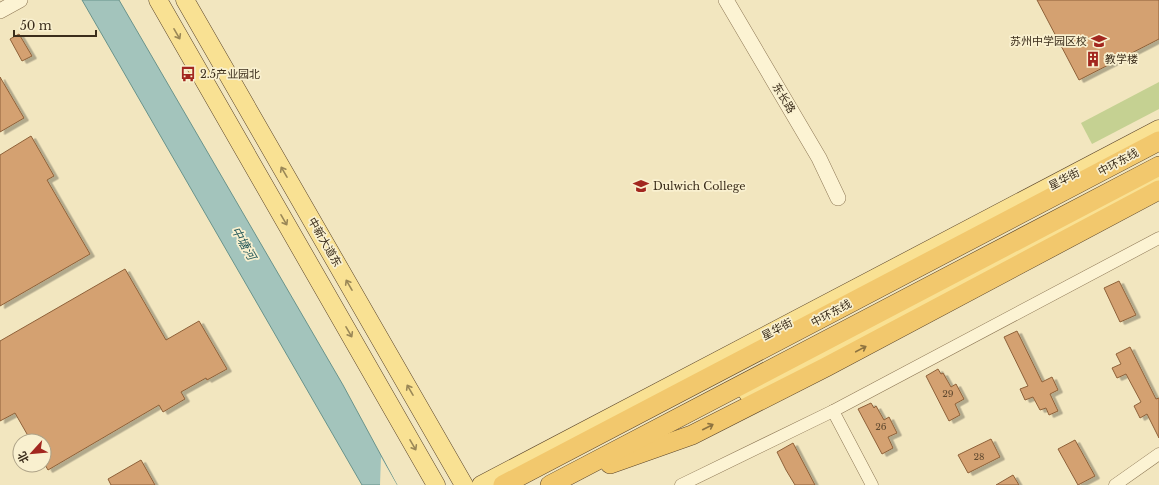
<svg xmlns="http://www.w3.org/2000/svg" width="1159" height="485" font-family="'Libre Baskerville','Noto Sans SC',serif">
<defs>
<filter id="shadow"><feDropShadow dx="4.5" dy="2.5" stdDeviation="0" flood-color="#0004"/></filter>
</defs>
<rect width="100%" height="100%" fill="#f2e6bf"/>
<polygon fill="#c5d192" points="1159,82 1159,109 1092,144 1081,123"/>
<polygon fill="#a3c4bc" stroke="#69938b" points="82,0 119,0 343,385 397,485 362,485"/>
<polygon fill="#f2e6bf" points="381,457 397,485 380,485"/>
<g fill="#d4a171" stroke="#8e6139" filter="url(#shadow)">
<polygon points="1037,0 1159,0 1159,39 1079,80"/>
<polygon points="19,34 32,56 22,61 10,39"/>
<polygon points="0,77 24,118 0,132"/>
<polygon points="31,136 54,176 47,180 90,254 0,306 0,155"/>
<polygon points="125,269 166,340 199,321 227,369 207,380 206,378 181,392 185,399 163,412 159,405 48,470 44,463 44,441 31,441 15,413 0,421 0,341"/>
<polygon points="1119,281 1136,315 1120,322 1104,288"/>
<polygon points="1017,331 1042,382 1052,377 1058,390 1050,394 1058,411 1049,415 1046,408 1040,410 1033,397 1025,400 1020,389 1028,386 1004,337"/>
<polygon points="1130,347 1156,399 1159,398 1159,438 1147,414 1140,418 1134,406 1141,402 1126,374 1117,378 1112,368 1121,364 1116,354"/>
<polygon points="938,369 941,374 943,373 951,387 956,384 964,399 955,404 960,415 949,421 926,376"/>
<polygon points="871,403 874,408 876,406 884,420 889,417 897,433 888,437 893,448 882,454 858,409"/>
<polygon points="991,439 1000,457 968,473 958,455"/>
<polygon points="1075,440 1095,476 1078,485 1058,449"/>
<polygon points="793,443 815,485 795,485 786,470 777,452"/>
<polygon points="141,460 155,485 111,485 108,479"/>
<polygon points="1013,475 1019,485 996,485"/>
</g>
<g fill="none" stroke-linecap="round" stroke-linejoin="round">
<defs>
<g id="minor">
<polyline points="833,411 872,485"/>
<polyline points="681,485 833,411 1159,238"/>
<polyline points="1115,485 1159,454"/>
</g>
<g id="tertiary">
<polyline points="726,0 819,158 838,198"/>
<polyline points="0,11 20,0"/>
</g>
<g id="primary">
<polyline points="158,0 436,485"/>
<polyline points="185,0 464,485"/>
<polyline points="747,392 1159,178"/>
<polyline points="481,485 1159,129"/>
</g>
<g id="trunk">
<polyline points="610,464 692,435 826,367 1159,190"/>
<polyline points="503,485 1159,141"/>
<polyline points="550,485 1159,166"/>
</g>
</defs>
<use href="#minor" stroke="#8d7755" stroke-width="13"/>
<use href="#tertiary" stroke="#8d7755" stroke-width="16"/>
<use href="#primary" stroke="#5a442a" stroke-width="19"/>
<use href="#trunk" stroke="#5a442a" stroke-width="20"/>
<use href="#minor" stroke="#fcf3d3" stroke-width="12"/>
<use href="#tertiary" stroke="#fcf3d3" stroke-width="15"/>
<use href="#primary" stroke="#f9e193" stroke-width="18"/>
<use href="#trunk" stroke="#f2c86d" stroke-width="19"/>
</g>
<defs><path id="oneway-shaft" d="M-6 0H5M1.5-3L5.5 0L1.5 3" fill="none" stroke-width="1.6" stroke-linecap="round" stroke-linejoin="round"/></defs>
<g stroke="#9a8757">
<use href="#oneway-shaft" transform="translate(177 34) rotate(60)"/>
<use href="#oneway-shaft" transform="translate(284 172) rotate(-120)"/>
<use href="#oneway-shaft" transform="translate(284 220) rotate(60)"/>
<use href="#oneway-shaft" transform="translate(349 285) rotate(-120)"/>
<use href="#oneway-shaft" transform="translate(349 332) rotate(60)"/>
<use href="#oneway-shaft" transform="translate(410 390) rotate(-120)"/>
<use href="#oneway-shaft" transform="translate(413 445) rotate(60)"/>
</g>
<g stroke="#8d7340">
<use href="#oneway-shaft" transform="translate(861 349) rotate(-28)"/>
<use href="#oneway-shaft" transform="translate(708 427) rotate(-27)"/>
</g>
<defs>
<symbol id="school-bare" viewBox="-9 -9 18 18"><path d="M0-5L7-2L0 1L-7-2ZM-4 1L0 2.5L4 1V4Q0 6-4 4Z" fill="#a2271f" stroke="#f9f0cf" stroke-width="2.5" paint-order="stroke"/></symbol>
<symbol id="building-bare" viewBox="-9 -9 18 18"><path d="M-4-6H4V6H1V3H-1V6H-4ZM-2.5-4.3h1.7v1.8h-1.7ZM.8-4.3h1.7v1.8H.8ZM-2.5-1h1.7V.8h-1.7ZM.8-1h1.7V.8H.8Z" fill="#a2271f" stroke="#f9f0cf" stroke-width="2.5" paint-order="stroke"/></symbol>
<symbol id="bus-bare" viewBox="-9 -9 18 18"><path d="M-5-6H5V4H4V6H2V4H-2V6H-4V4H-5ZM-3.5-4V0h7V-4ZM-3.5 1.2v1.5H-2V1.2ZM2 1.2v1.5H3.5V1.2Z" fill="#a2271f" stroke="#f9f0cf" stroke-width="2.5" paint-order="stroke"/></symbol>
</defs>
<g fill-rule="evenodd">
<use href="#school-bare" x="1088" y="30" width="22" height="22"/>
<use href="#building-bare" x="1082" y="48" width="22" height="22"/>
<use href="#bus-bare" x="177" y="63" width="22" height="22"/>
<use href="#school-bare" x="630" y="175" width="22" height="22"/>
</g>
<g text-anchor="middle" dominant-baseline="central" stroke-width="3.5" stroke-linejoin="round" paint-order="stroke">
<g font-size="9" fill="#614a30">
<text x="948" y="393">29</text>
<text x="881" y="426">26</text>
<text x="979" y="456">28</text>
</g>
<g font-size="11" fill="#3b2d1b" stroke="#f9f0cf" text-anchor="start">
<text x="1087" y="41" text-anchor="end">苏州中学园区校</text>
<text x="1105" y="59">教学楼</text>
<text x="200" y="74">2.5产业园北</text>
<text x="653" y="186">Dulwich College</text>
</g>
<g font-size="11" fill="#3b2d1b" stroke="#f9f0cf">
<text transform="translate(784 98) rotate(59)">东长路</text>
<text transform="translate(1118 162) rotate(-28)">中环东线</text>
<text transform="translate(1064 179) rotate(-28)">星华街</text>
<text transform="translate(325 242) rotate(60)">中新大道东</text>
<text transform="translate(831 313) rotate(-28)">中环东线</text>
<text transform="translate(777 329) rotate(-28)">星华街</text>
</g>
<g font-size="12" font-style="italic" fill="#295c5c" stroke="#f9f0cf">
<text transform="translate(244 243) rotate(60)">中塘河</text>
</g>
</g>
<g transform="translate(32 453) rotate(243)"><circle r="19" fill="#f9f0cf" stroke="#ada287"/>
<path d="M0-3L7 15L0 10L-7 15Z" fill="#a2271f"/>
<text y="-6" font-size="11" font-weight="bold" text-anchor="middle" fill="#3b2d1b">北</text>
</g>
<path d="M14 30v6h82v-6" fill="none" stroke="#3b2d1b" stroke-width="2"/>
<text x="20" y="30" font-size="12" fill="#3b2d1b" stroke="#f9f0cf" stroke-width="3" paint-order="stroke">50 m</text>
</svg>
